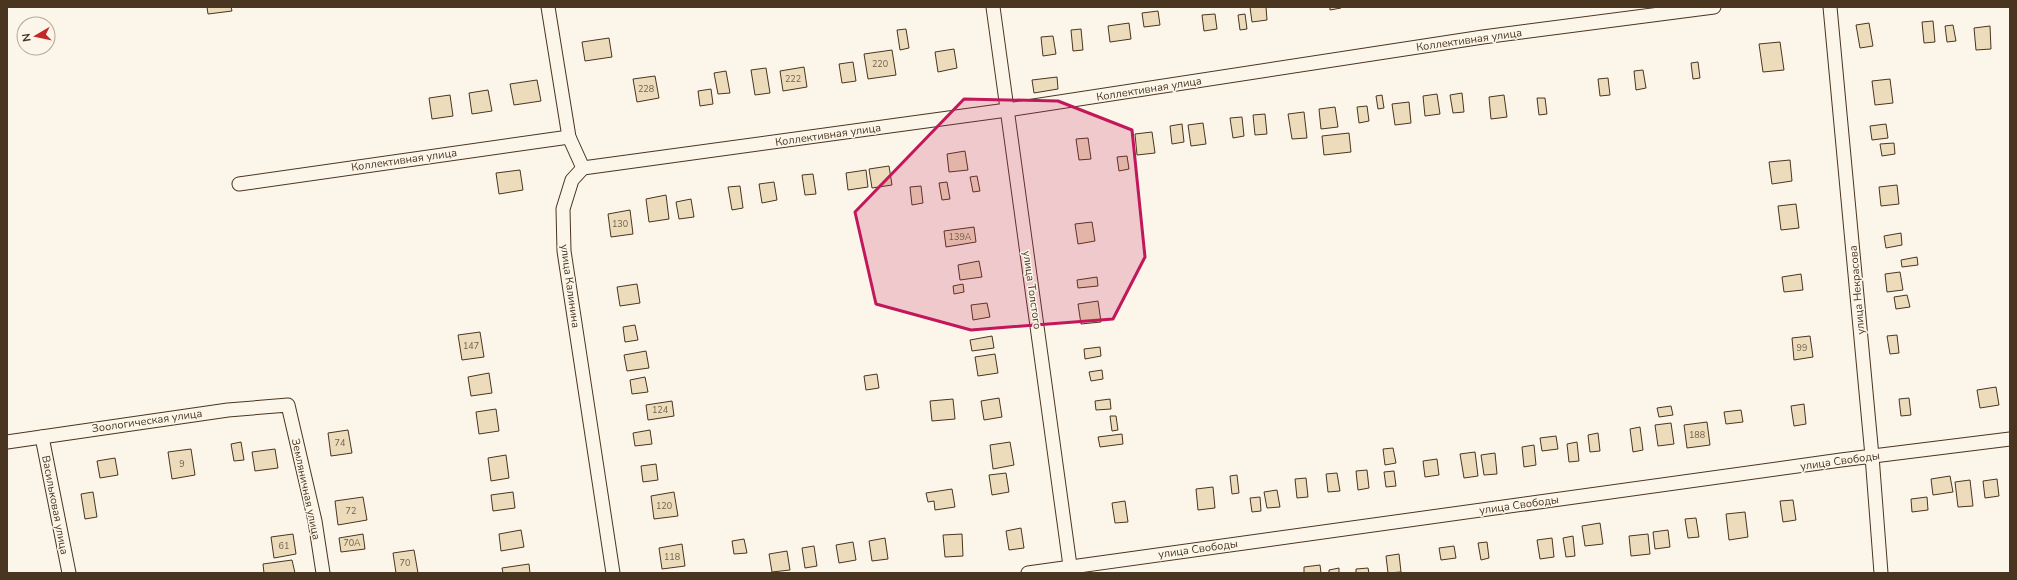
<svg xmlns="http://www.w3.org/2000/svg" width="2017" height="580" font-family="'Nunito Sans',sans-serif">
<rect width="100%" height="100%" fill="#fbf6e9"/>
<g fill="#ecdcbc" stroke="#4a3520">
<polygon points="207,7 231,7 232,11 208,14"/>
<polygon points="1250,7 1266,7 1267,20 1252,22"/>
<polygon points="1330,7 1341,7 1341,8 1330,10"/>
<polygon points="1158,11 1160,25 1144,27 1142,13"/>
<polygon points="1215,14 1217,29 1204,31 1202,15"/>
<polygon points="1245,14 1247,29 1240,30 1238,15"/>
<polygon points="1933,21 1935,42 1924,43 1922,22"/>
<polygon points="1129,23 1131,39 1110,42 1108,26"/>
<polygon points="1869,23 1873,46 1860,48 1856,25"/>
<polygon points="1953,25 1956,41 1947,42 1945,26"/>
<polygon points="1990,26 1991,49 1976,50 1974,28"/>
<polygon points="906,29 909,48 900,50 897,30"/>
<polygon points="1081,29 1083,50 1073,51 1071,30"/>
<polygon points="1053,36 1056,54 1043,56 1041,37"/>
<polygon points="609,38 612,57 585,61 582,42"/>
<polygon points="1780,42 1784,70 1763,72 1759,44"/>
<polygon points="954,49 957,68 938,72 935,52"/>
<polygon points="892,50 896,75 868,79 864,54"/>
<polygon points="853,62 856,81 842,83 839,64"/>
<polygon points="1698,62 1700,78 1693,79 1691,63"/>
<polygon points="804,67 807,87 783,91 780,71"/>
<polygon points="766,68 770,93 755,95 751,70"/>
<polygon points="1643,70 1646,88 1636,90 1634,71"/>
<polygon points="726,71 730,93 718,94 714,73"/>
<polygon points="655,76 659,98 637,102 633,79"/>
<polygon points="1057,77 1058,89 1034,93 1032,80"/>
<polygon points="1608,78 1610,95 1600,96 1598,79"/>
<polygon points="1890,79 1893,103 1875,105 1872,81"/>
<polygon points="537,80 541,101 514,105 510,84"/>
<polygon points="711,89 713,104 700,106 698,91"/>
<polygon points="488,90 492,111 472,114 469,93"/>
<polygon points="1462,93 1464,112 1453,113 1450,95"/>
<polygon points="1437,94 1440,114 1425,116 1423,96"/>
<polygon points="450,95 453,116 432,119 429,98"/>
<polygon points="1382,95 1384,108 1378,109 1376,96"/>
<polygon points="1504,95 1507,117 1491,119 1489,97"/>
<polygon points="1537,98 1545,98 1547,114 1539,115"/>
<polygon points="1409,102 1411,123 1395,125 1392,104"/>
<polygon points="1367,106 1369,121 1359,123 1357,107"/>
<polygon points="1335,107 1338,127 1321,129 1319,109"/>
<polygon points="1304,112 1307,138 1292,139 1288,114"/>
<polygon points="1265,114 1267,134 1255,135 1253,115"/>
<polygon points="1242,117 1244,136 1233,138 1230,118"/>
<polygon points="1203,123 1206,144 1191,146 1188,125"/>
<polygon points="1182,124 1184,142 1172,144 1170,126"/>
<polygon points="1886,124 1888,138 1872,140 1870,126"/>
<polygon points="1152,132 1155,153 1137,155 1135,134"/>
<polygon points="1349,133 1351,152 1324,155 1322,136"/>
<polygon points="1088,138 1091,159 1079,160 1076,139"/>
<polygon points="1894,143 1895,154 1882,156 1880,144"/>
<polygon points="965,151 968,170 949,172 947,154"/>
<polygon points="1127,156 1129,169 1119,171 1117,157"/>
<polygon points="1790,160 1792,181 1772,184 1769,162"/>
<polygon points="889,166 892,185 872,188 869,169"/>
<polygon points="520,170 523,190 499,194 496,173"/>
<polygon points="866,170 868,187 848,190 846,173"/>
<polygon points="813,174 816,194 805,195 802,175"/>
<polygon points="977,176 980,191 973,192 970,177"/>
<polygon points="774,182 777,200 762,203 759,184"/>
<polygon points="947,182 950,199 942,200 939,183"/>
<polygon points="1897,185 1899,204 1881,206 1879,187"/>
<polygon points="740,186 743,208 732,210 728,187"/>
<polygon points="921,186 923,203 912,205 910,187"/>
<polygon points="666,195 669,219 649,222 646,199"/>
<polygon points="691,199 694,217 679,219 676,202"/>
<polygon points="1796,204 1799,228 1781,230 1778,206"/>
<polygon points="630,210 633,234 611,237 608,214"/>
<polygon points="1092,222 1095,241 1078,244 1075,224"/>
<polygon points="974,227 976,242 946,247 944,231"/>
<polygon points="1901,233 1902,245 1886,248 1884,236"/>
<polygon points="1917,257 1918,265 1902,267 1901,260"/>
<polygon points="979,261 982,277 960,280 958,265"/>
<polygon points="1900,272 1903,290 1887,292 1885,274"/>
<polygon points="1801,274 1803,290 1784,292 1782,277"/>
<polygon points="1097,277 1098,286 1078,288 1077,280"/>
<polygon points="637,284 640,303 620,306 617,287"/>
<polygon points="963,284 964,292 954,294 953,286"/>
<polygon points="1907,295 1910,307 1896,309 1894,297"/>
<polygon points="1098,301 1101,322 1081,324 1078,304"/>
<polygon points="987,303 990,317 973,320 971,305"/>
<polygon points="635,325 638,340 625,342 623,327"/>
<polygon points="480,332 484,357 462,360 458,335"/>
<polygon points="1897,335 1899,353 1890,354 1887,336"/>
<polygon points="992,336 994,348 972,351 970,340"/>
<polygon points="1810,336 1813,357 1794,360 1792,338"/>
<polygon points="1100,347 1101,356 1085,359 1084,349"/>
<polygon points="646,351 649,368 627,371 624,355"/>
<polygon points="995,354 998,373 978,376 975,357"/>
<polygon points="1102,370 1103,379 1091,381 1089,372"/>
<polygon points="489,373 492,393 471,396 468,377"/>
<polygon points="877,374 879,388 866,390 864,376"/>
<polygon points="645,377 648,392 632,394 630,380"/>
<polygon points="1996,387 1999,405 1980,408 1977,390"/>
<polygon points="999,398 1002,417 984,420 981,401"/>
<polygon points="1909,398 1911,415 1901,416 1899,399"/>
<polygon points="953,399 955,419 932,421 930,401"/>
<polygon points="1110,399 1111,409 1096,410 1095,401"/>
<polygon points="672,401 674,416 648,420 646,405"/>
<polygon points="1804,404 1806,424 1794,426 1791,406"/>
<polygon points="1671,406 1673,415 1659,417 1657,408"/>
<polygon points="496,409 499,431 479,434 476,412"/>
<polygon points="1741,410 1743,422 1726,424 1724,412"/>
<polygon points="1110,416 1116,416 1118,430 1112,431"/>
<polygon points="1707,422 1710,445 1687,448 1684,425"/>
<polygon points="1671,423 1674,444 1658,446 1655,425"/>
<polygon points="1640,427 1643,450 1633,452 1630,429"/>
<polygon points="348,430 352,453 331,456 328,433"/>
<polygon points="650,430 652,444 635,446 633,433"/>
<polygon points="1598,433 1600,451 1590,452 1588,435"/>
<polygon points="1122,434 1123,444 1100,447 1098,437"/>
<polygon points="1556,436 1558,449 1542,451 1540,438"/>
<polygon points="241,442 244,460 234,461 231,444"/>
<polygon points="1010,442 1014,465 993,469 990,445"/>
<polygon points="1577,442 1579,461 1569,462 1567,444"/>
<polygon points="1534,445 1536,465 1524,467 1522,447"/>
<polygon points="1393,448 1396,463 1385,465 1383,449"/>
<polygon points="191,449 195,475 172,479 168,452"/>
<polygon points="275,449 278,468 255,471 252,452"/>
<polygon points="1475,452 1478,476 1464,478 1460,454"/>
<polygon points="1495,453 1497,474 1484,475 1481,455"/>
<polygon points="506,455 509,478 491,481 488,458"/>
<polygon points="115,458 118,475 100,478 97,461"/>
<polygon points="1437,459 1439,475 1425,477 1423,461"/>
<polygon points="656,464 658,480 643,482 641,466"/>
<polygon points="1367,470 1369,488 1358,490 1356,471"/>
<polygon points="1394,471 1396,486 1386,487 1384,472"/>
<polygon points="1006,473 1009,492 992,495 989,475"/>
<polygon points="1337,473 1340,491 1328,492 1326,474"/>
<polygon points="1237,475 1239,493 1232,494 1230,476"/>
<polygon points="1950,476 1953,492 1933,495 1931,479"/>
<polygon points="1306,478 1308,497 1297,498 1295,479"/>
<polygon points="1997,479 1999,496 1985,498 1983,481"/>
<polygon points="1970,480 1973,506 1958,507 1955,482"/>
<polygon points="1213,487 1215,508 1198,510 1196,489"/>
<polygon points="952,489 955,507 935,510 934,501 928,502 926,493"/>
<polygon points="1277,490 1280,507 1267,508 1264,492"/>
<polygon points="93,492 97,517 85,519 81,494"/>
<polygon points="513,492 515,508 493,511 491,495"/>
<polygon points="674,492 678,516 654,519 651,496"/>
<polygon points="363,497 367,520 338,525 335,501"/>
<polygon points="1260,497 1261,511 1252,512 1250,498"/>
<polygon points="1927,497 1928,510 1912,512 1911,499"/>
<polygon points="1793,500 1796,520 1783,522 1780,501"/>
<polygon points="1125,501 1128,522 1115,523 1112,503"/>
<polygon points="1745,512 1748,537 1729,540 1726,514"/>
<polygon points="1696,518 1699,537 1688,538 1685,519"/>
<polygon points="1600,523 1603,544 1585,546 1582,526"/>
<polygon points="1021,528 1024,548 1009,550 1006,531"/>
<polygon points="521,530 524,547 501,551 499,534"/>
<polygon points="1668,530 1670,547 1655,549 1653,532"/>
<polygon points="293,534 296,554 274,558 271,537"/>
<polygon points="363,534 365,549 341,552 339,538"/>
<polygon points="962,534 963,556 945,557 943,535"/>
<polygon points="1648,534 1650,554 1631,556 1629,536"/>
<polygon points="1573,536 1575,556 1566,557 1563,538"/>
<polygon points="885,538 888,559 872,561 869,541"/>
<polygon points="1552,538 1554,557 1540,559 1537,540"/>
<polygon points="744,539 747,553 734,554 732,541"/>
<polygon points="853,542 856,560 839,563 836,545"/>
<polygon points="1487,542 1489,558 1481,560 1478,543"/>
<polygon points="682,544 685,566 662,569 659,548"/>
<polygon points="814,546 817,566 805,568 802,548"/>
<polygon points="1454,546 1456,558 1441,560 1439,548"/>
<polygon points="414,550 418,573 396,573 393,553"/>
<polygon points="787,551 790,570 772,572 769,554"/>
<polygon points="1399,554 1401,572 1388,573 1386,556"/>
<polygon points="292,560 295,573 264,573 263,564"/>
<polygon points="529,564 530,573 503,573 502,568"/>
<polygon points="1320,565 1321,573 1304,573 1304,567"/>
<polygon points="1339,568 1339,573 1329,573 1329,570"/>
<polygon points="1368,568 1369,573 1356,573 1356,569"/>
</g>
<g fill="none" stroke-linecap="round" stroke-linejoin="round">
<defs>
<g id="minor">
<polyline points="548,7 569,137 583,168 572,180 563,209 564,251 613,573"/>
<polyline points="993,7 1071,573"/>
<polyline points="1830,7 1872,456 1881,573"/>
<polyline points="583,168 1007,110 1483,37 1714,7"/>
<polyline points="239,184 569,137"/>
<polyline points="42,437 69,573"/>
<polyline points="7,442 228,410 288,405 315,521 323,573"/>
<polyline points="1028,573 1841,460 2010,439"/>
</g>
</defs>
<use href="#minor" stroke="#4a3520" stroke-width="15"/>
<use href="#minor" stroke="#fbf6e9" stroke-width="13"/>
</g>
<path fill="#c2185b" fill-opacity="0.2" stroke="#c2185b" stroke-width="3" stroke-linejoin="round" d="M964 99 1058 101 1132 130 1145 257 1113 319 971 330 876 304 855 212Z"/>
<g text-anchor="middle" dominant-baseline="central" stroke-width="3" stroke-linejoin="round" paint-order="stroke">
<g font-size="9" fill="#725f47">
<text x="880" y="64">220</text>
<text x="793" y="79">222</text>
<text x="646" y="89">228</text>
<text x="620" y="224">130</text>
<text x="960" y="237">139А</text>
<text x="471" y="346">147</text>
<text x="1802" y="348">99</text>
<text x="660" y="410">124</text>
<text x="1697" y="435">188</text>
<text x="340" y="443">74</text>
<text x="182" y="464">9</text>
<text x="664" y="506">120</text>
<text x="351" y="511">72</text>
<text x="352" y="543">70А</text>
<text x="284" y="546">61</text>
<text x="672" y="557">118</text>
<text x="405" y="563">70</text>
</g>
<g font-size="11" fill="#4a3520" stroke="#fbf6e9">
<text transform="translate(1469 40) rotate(-8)">Коллективная улица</text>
<text transform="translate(1149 89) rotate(-9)">Коллективная улица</text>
<text transform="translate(828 135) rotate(-8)">Коллективная улица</text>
<text transform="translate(404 160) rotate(-8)">Коллективная улица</text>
<text transform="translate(570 286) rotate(82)">улица Калинина</text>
<text transform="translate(1032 290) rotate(82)">улица Толстого</text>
<text transform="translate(1857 290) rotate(-95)">улица Некрасова</text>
<text transform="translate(147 421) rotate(-8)">Зоологическая улица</text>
<text transform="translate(1840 461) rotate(-8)">улица Свободы</text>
<text transform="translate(306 489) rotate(78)">Земляничная улица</text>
<text transform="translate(55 505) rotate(79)">Васильковая улица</text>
<text transform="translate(1519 505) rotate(-8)">улица Свободы</text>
<text transform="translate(1198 549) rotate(-8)">улица Свободы</text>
</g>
</g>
<rect width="2017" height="580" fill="none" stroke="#4a3520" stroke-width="16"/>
<g transform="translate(36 36) rotate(261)"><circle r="19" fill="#fbf6e9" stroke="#b4a999"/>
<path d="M0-3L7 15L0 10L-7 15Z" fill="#c62828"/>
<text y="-6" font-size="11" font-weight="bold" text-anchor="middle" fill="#4a3520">N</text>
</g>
</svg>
